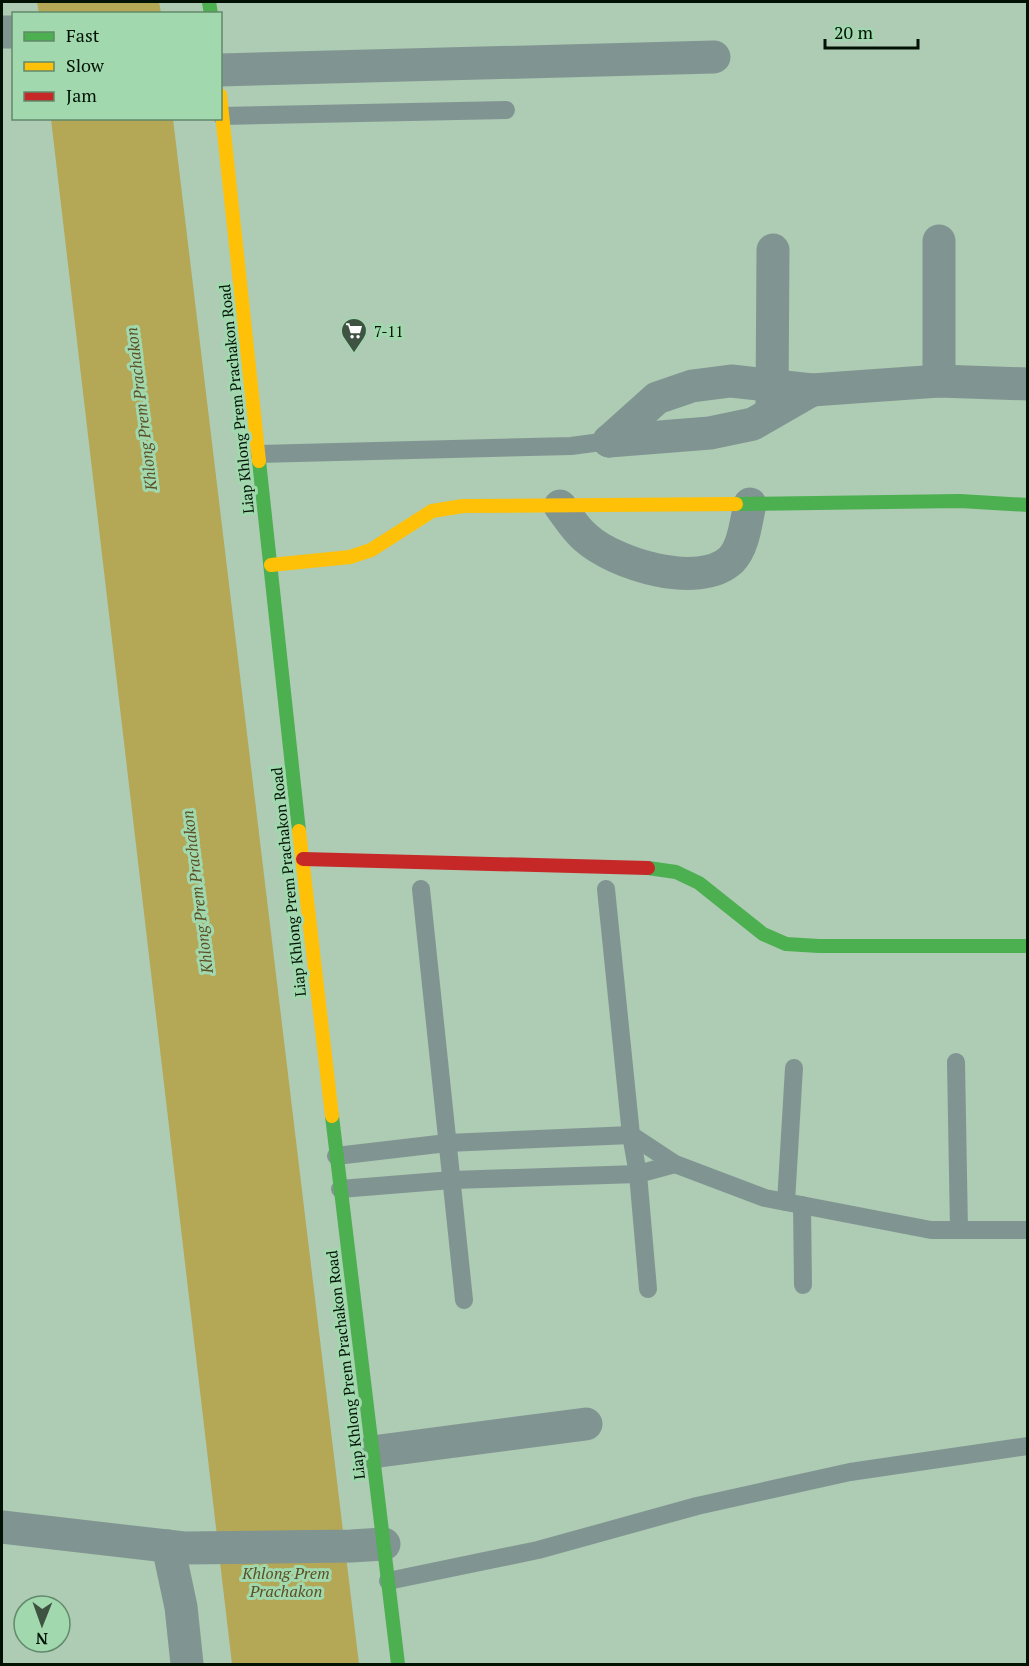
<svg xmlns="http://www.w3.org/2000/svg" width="1029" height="1666" font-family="'PT Serif',serif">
<rect width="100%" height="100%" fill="#aecbb4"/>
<g fill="#b4a755">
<polygon points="37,2 159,2 161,13 39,13"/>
<polygon points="51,119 173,119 359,1664 232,1664"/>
</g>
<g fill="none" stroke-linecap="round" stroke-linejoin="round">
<g stroke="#809592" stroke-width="18">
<polyline points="222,116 506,110"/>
<polyline points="259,454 571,446 609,441"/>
<polyline points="421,889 464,1300"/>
<polyline points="606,889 631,1135 638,1174 648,1289"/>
<polyline points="956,1062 959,1230"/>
<polyline points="336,1156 447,1143 631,1135 675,1164 765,1198 931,1230 1028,1230"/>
<polyline points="340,1189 452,1180 638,1174 675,1164"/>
<polyline points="786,1202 794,1068"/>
<polyline points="802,1205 803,1285"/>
<polyline points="388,1581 538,1550 697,1506 850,1472 1028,1446"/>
</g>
<g stroke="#809592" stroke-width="33">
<polyline points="2,32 14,32"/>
<polyline points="220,70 714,57"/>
<polyline points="939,381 939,241"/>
<polyline points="772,405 773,250"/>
<polyline points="609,441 657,398 692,386 731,381 812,390 939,381 1028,384"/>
<polyline points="609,441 710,433 753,424 812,390"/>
<path d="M560 506C568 517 576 530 586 538 615 564 699 590 731 560 744 547 746 521 750 504"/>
<polyline points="372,1452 586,1424"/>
<polyline points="2,1527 184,1548 351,1546 384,1544"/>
<polyline points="168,1546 181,1607 187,1664"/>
</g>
<g stroke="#4caf50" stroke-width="14">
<polyline points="209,2 211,14"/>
<polyline points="259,461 299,831"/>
<polyline points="736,504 960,501 1028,505"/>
<polyline points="648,868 676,872 699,883 763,934 786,944 819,946 1028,946"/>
<polyline points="332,1116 398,1664"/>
</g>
<g stroke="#ffc107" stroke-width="14">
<polyline points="220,95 259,461"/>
<polyline points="271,565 350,557 371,550 432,511 463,506 736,504"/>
<polyline points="299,831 332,1116"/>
</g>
<polyline stroke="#c62828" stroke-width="14" points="303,859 648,868"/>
</g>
<defs>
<symbol id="supermarket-pin" viewBox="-11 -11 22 30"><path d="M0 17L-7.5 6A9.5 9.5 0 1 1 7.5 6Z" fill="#3e5342" stroke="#a1d8ae"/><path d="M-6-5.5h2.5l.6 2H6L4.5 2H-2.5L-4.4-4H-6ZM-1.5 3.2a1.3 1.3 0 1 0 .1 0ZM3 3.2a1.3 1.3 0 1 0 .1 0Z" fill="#fff"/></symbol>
</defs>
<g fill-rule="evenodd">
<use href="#supermarket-pin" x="339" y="316" width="30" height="40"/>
</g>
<g text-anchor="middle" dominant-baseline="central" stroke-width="6" stroke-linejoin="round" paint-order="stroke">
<g font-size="15" fill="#011205" stroke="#a1d8ae" text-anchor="start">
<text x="374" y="331">7-11</text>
</g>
<g font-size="15" fill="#011205" stroke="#a1d8ae">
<text transform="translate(236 399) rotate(-96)">Liap Khlong Prem Prachakon Road</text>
<text transform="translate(288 882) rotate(-96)">Liap Khlong Prem Prachakon Road</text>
<text transform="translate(345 1365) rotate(-97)">Liap Khlong Prem Prachakon Road</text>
</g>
<g font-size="16" font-style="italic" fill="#5d4f25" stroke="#a1d8ae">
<text transform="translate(141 409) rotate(-97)">Khlong Prem Prachakon</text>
<text transform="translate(197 892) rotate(-97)">Khlong Prem Prachakon</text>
<text x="286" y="1573">Khlong Prem<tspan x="286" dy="18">Prachakon</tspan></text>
</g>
</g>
<rect width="1029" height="1666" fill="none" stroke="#011205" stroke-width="6"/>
<rect x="12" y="12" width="210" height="108" fill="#a1d8ae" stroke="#61896a" stroke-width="1.5"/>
<rect x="24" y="32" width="30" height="9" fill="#4caf50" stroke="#61896a" stroke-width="1.5"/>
<text x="66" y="42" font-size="18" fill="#011205">Fast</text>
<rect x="24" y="62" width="30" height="9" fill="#ffc107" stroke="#61896a" stroke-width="1.5"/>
<text x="66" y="72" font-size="18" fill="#011205">Slow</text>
<rect x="24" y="92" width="30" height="9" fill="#c62828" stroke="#61896a" stroke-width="1.5"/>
<text x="66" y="102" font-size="18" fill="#011205">Jam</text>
<g transform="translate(42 1624) rotate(181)"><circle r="28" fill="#a1d8ae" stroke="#61896a" stroke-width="1.5"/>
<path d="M0-4.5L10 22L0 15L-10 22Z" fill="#3e5342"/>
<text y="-9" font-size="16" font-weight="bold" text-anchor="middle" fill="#011205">N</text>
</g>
<path d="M825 39v9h93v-9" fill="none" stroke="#011205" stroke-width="3"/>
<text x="834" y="39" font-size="18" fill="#011205" stroke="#a1d8ae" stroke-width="4.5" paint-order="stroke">20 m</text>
</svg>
